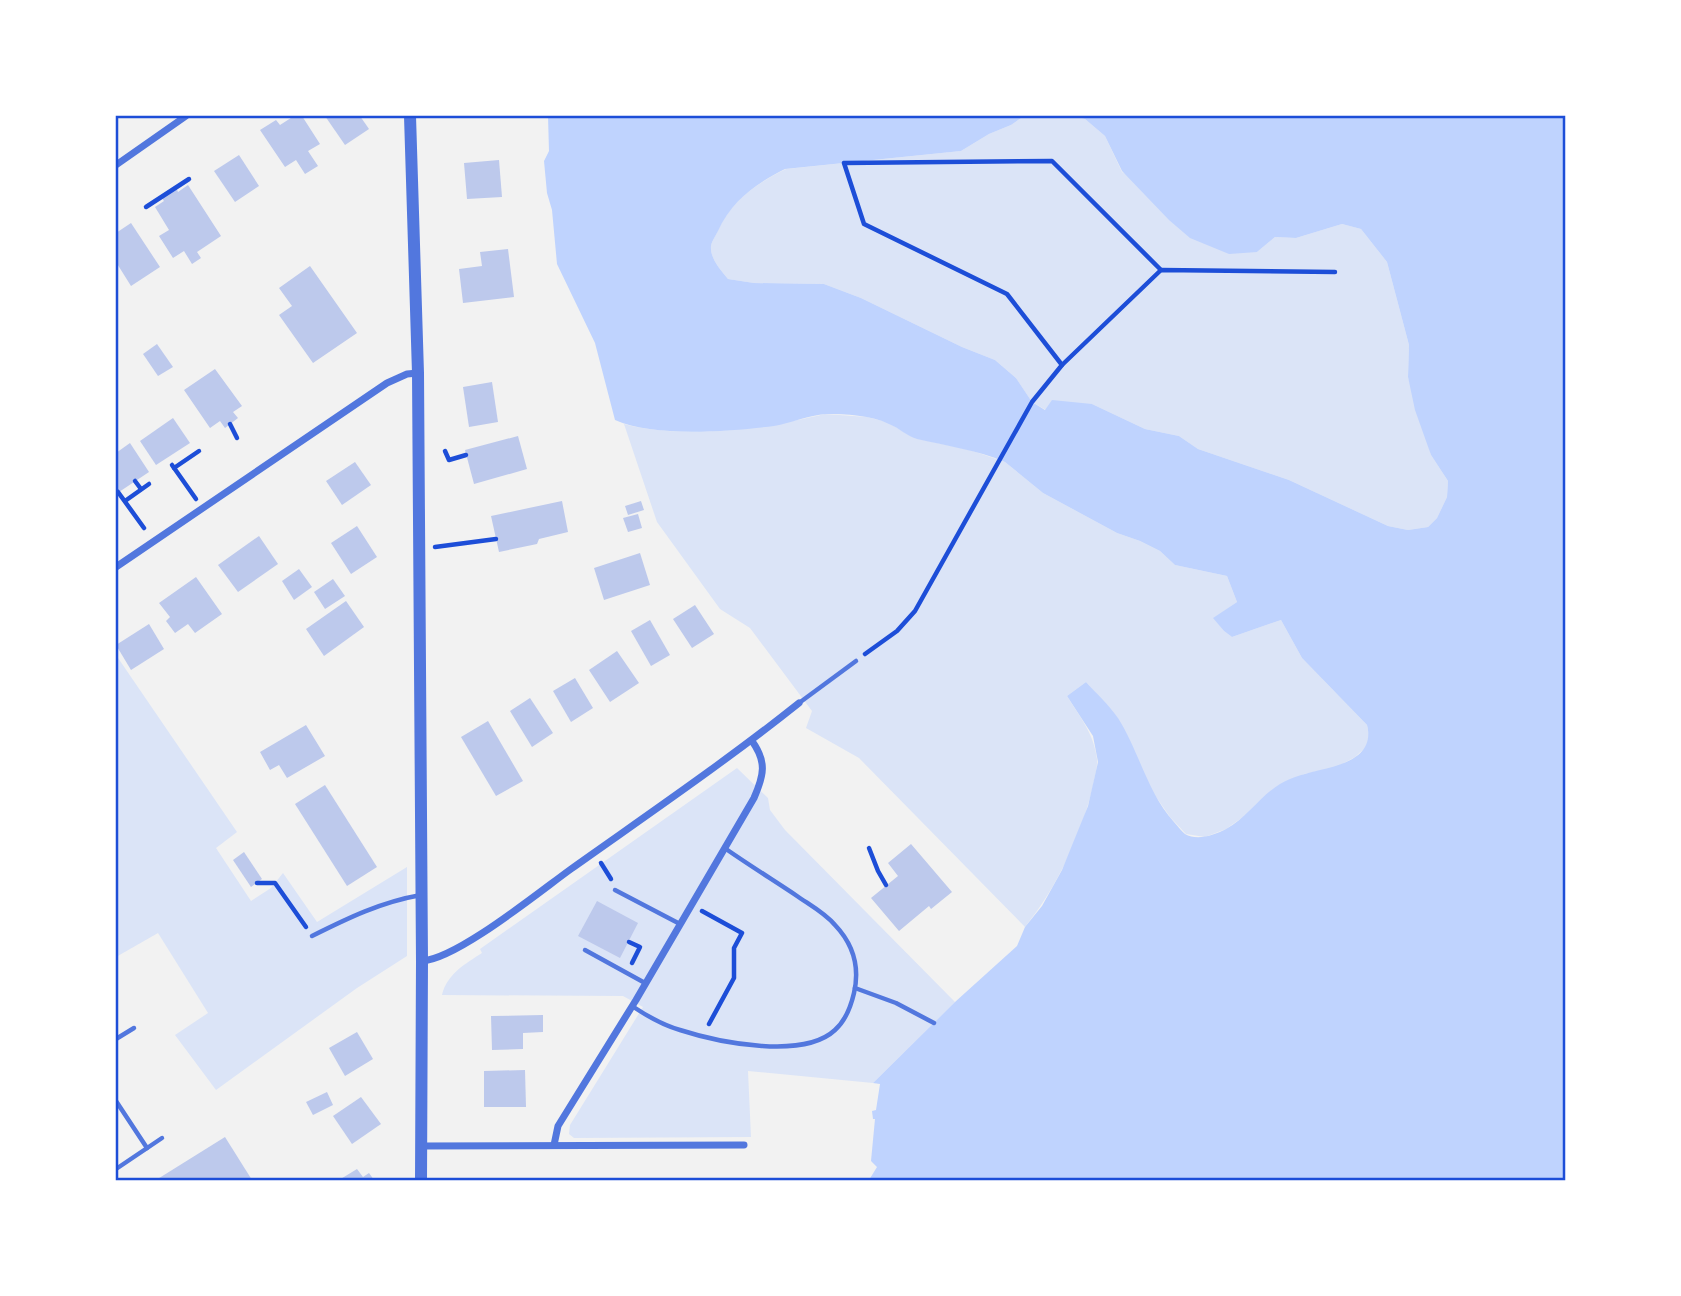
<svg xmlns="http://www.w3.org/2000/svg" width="1681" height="1296" viewBox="0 0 1681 1296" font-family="'DM Sans',sans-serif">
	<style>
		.green { fill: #dbe4f7 }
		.water { fill: #bfd3fe }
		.building { fill: #bdc9ec }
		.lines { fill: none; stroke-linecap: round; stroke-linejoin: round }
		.path { stroke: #1d4ed8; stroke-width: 4.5 }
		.service { stroke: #5277de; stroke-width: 4.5 }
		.minor { stroke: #5277de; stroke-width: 7 }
		.tertiary { stroke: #5277de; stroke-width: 12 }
		.neatline { fill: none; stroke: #1d4ed8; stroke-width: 2.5 }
	</style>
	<rect width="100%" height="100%" fill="#f2f2f2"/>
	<g class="green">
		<path d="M 1024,116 L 1074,116 L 1085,119 L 1105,136 L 1122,172 L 1257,252 L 1275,237 L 1296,238 L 1342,224 L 1361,229 L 1387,262 L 1409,345 L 1408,377 L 1431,455 L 1448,481 L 1447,497 L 1437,518 L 1428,527 L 1408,530 L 1388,526 L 1289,480 L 1198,449 L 1179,436 L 1145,429 L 1092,404 L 1046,410 L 1032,402 L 1016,378 L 995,360 L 962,347 L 861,298 L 824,284 L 754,283 L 728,279 C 721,270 710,259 711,246 C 712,241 716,235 718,230 C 732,200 757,183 786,169 L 961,151 L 989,134 L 1011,125 Z"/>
		<path d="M 825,414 L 867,417 L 887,422 L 914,438 L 970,450 L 1005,462 L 1043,493 L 1117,533 L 1140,541 L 1160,551 L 1175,565 L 1227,576 L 1237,602 L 1214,618 L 1224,631 L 1232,637 L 1281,620 L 1302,658 L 1367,725 L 1369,735 L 1368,745 L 1355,757 L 1337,767 L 1304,774 L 1226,829 L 1205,837 L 1186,834 L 1170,817 L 1152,791 L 1117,717 L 1086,682 L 1067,696 C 1080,717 1094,734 1097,759 C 1098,768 1094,777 1093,786 C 1081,836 1057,887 1025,927 L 859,758 L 806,728 L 812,711 L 803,699 L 750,628 L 720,609 L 657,522 L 624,424 C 683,440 766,428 825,414 Z"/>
		<polygon points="116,655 237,832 216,848 251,901 271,888 283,873 317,922 407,867 407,956 357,988 216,1090 175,1035 208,1013 158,933 116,957"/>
		<path d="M 737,768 L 768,798 L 770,810 L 785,830 L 955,1002 L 873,1083 L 748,1071 L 751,1137 L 574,1138 L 569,1134 L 570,1125 L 643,1007 L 623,996 L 442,995 C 447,974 465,964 482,953 L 480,949 Z"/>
	</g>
	<path class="water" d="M 548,116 L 1024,116 L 1011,125 L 989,134 L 961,151 L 785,169 C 757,183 732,200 718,231 C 716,235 712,241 711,246 C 710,259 721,270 728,279 L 754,283 L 824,284 L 861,298 L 962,347 L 995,360 L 1016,378 L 1032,402 L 1045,410 L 1052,400 L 1092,404 L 1145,429 L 1179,436 L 1198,449 L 1289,480 L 1388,526 L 1408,530 L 1428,527 L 1437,518 L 1447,497 L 1448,481 L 1431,455 L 1415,410 L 1408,377 L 1409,345 L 1387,262 L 1361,229 L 1342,224 L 1296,238 L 1275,237 L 1257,252 L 1229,254 L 1190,238 L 1169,220 L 1122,171 L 1105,136 L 1085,119 L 1074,116 L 1565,116 L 1565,1180 L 869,1180 L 877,1167 L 871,1161 L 875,1119 L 873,1119 L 872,1111 L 876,1110 L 880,1084 L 873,1083 L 955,1002 L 1017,946 L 1025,927 L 1042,906 L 1062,870 L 1088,806 L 1098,762 L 1093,736 L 1067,696 L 1086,682 C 1096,693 1109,705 1118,718 C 1139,751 1147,792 1174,822 C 1177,825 1181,831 1185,834 C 1197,841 1215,835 1226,829 C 1247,818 1260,796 1280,784 C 1292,777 1307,773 1320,770 C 1344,765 1375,755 1367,725 L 1302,658 L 1281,620 L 1232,637 L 1224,631 L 1213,618 L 1237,602 L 1227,576 L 1175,565 L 1160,551 L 1140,541 L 1117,533 L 1043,493 L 1005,462 C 977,450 947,446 917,439 C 907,436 899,428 889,424 C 872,415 845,414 826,414 C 809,415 791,423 774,426 C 732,431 654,438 615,420 L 595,343 L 557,264 L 552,210 L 547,193 L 544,161 L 549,151 Z"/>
	<g class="building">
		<polygon points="294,116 302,116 320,144 308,151 318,166 305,174 296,160 285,167 260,130 276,120 280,125"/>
		<polygon points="325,116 360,116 369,129 345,145"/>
		<polygon points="239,155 259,186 235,202 214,171"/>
		<polygon points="499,160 502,197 467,199 464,163"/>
		<polygon points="188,185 221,236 197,252 201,258 192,264 184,251 173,258 159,236 169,230 155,207 164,201 161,197 176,187 178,192"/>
		<polygon points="131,223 160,267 131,286 116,262 116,233"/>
		<polygon points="508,249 514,297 463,303 459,269 482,266 480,252"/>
		<polygon points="310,266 357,333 313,363 279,315 292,306 279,288"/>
		<polygon points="157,344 173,367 158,376 143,354"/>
		<polygon points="215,369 242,406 233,412 238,418 225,428 220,421 210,428 184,390"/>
		<polygon points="492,382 498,422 469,427 463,387"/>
		<polygon points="173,418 190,443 156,465 140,441"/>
		<polygon points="518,436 527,469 474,484 465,450"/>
		<polygon points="130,443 149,472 116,494 116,453"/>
		<polygon points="355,462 371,485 342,505 326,481"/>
		<polygon points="562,501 568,532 539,539 537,544 499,552 491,516"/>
		<polygon points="641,501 644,510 628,515 625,506"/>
		<polygon points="638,514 642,528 628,532 623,518"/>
		<polygon points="357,526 377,557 351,574 331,543"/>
		<polygon points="259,536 278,564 238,592 218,565"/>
		<polygon points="640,553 650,585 604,600 594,568"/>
		<polygon points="299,569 312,587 294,600 282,581"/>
		<polygon points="196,577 222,614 195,633 188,624 175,633 166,621 170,617 159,603"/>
		<polygon points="333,579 345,596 325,609 314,592"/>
		<polygon points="346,601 364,627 324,656 306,629"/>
		<polygon points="695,605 714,634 692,648 673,619"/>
		<polygon points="650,620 670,655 651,666 631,631"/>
		<polygon points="149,624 164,649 131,670 116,645"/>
		<polygon points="617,651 639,683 610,702 589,670"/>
		<polygon points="575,678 593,708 571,722 553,691"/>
		<polygon points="530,698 553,733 532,747 510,711"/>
		<polygon points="488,721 523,781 496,796 461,737"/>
		<polygon points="306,725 325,756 287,778 279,765 270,770 260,752"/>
		<polygon points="325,785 377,867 347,886 295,804"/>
		<polygon points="911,844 952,892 931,909 929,906 899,931 871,898 898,876 888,863"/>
		<polygon points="244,852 262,879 251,887 233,860"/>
		<polygon points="597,901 638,923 620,958 578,936"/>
		<polygon points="543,1015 543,1032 523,1033 523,1049 492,1050 491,1016"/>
		<polygon points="357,1032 373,1059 345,1076 329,1048"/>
		<polygon points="525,1070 526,1107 484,1107 484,1071"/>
		<polygon points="327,1092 333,1105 313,1115 306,1102"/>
		<polygon points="361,1097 381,1124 352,1144 333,1116"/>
		<polygon points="225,1137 252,1180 156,1180"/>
		<polygon points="357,1169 363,1177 369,1173 374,1180 339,1180"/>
	</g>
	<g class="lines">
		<g class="path">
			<polyline points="146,207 189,179"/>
			<polyline points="1062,365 1007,294 864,224 844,163 1052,161 1161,270"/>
			<polyline points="230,424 237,438"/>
			<polyline points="445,451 449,460 466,455"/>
			<polyline points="172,465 196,499"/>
			<polyline points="174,468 199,451"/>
			<polyline points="135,481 141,489"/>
			<polyline points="118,492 144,528"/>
			<polyline points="125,501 149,484"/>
			<polyline points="435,547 496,539"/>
			<polyline points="865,654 897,631 915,611 1032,402 1062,365 1161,270 1335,272"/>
			<polyline points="869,848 878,871 886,885"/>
			<polyline points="601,863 611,879"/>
			<polyline points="257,883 275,883 306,927"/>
			<polyline points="702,911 742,933 734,948 734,978 709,1024"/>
			<polyline points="629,942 640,947 632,963"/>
		</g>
		<g class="service">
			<polyline points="799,703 856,661"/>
			<polyline points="615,890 680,924"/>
			<path d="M 312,936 C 348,918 381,902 421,895"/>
			<polyline points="585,950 645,983"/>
			<polyline points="855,988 896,1003 934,1023"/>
			<path d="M 632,1006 C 647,1016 662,1025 680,1030 C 717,1042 803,1060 835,1030 C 845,1021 851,1006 854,993 C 860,967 853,944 835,925 C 825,913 810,905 797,896 C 773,880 749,865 726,849"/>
			<polyline points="116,1039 134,1028"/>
			<polyline points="116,1101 147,1148"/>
			<polyline points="116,1169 162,1138"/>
		</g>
		<g class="minor">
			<polyline points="116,165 186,116"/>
			<polyline points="116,567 387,383 407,374 418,373"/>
			<path d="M 422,961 C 457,959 539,892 571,869 C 647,815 725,762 799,703"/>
			<path d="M 554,1145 L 558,1126 L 636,1000 L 754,798 C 764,775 767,762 752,741"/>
			<polyline points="421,1146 744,1145"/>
		</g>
		<polyline class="tertiary" points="410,116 418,373 422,961 421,1180"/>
	</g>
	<rect width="1681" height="1296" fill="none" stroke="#ffffff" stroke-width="234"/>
	<rect x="117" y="117" width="1447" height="1062" class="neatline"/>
</svg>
